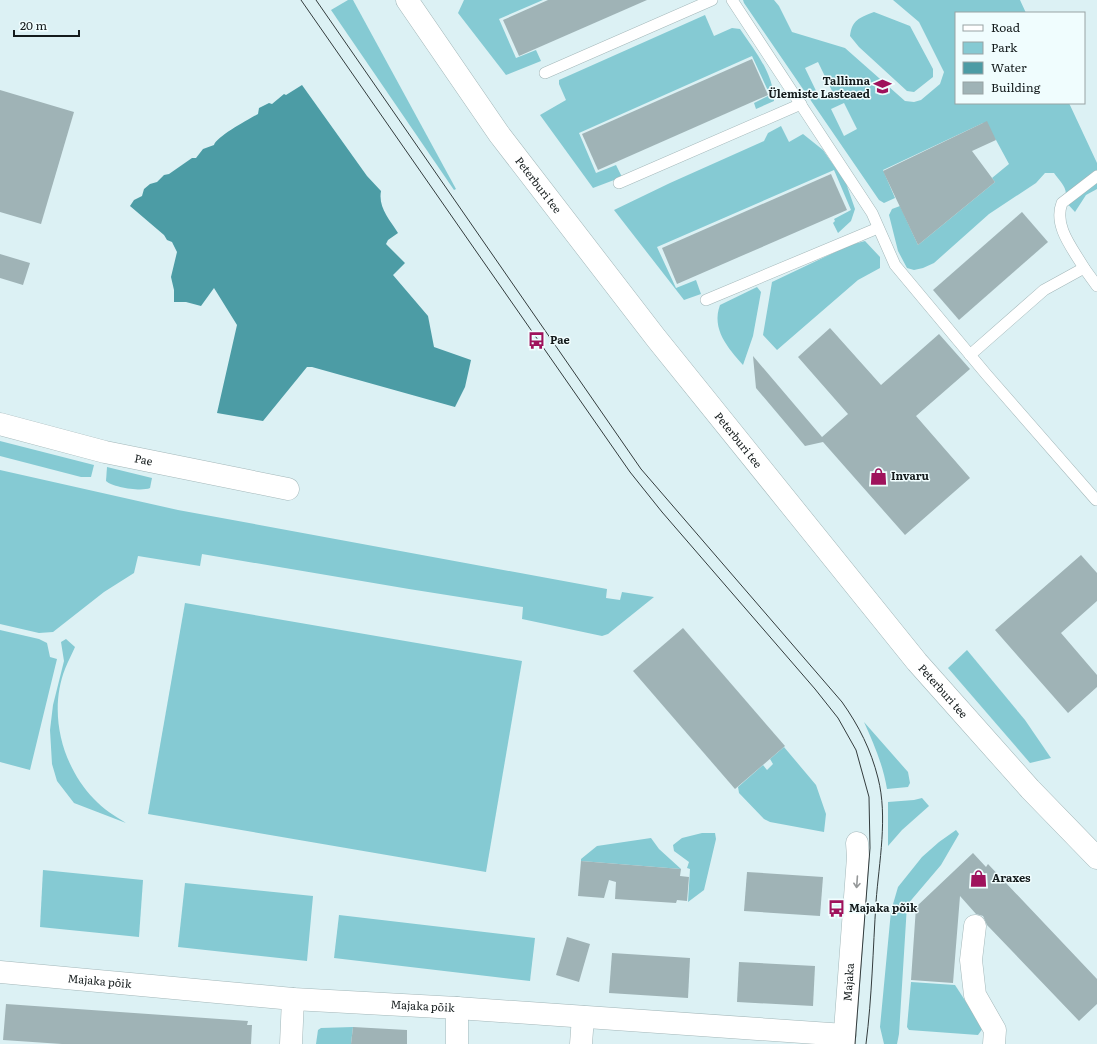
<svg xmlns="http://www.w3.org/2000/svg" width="1097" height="1044" viewBox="0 0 1097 1044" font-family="Literata,serif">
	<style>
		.green { fill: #85cad3; fill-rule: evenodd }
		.water { fill: #4c9ca5 }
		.building { fill: #9fb3b6 }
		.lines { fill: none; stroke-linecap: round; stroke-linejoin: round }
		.service-casing { stroke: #a3b7b9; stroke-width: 12 }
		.minor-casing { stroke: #a3b7b9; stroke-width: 23 }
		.tertiary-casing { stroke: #a3b7b9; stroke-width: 23 }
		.secondary-casing { stroke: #a3b7b9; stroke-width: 23 }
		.trunk-casing { stroke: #a3b7b9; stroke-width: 23 }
		.service { stroke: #fff; stroke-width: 11 }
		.minor { stroke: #fff; stroke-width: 22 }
		.tertiary { stroke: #fff; stroke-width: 22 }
		.secondary { stroke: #fff; stroke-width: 22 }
		.trunk { stroke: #fff; stroke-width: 22 }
		.tram { stroke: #333c3d; stroke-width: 1 }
		.oneway { stroke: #959899 }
		.labels { text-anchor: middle; stroke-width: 3; stroke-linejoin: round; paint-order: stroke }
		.poi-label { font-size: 11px; font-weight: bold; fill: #141b1c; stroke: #f0fdfe; text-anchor: start }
		.street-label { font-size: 11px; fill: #141b1c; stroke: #f0fdfe }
	</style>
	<rect width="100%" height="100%" fill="#dcf1f4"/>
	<g class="green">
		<polygon points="348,0 353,0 456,189 454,190 331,10"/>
		<polygon points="464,0 543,0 499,19 516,58 536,50 541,61 506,75 458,13"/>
		<path d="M 743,0 L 774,0 L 779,6 L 792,32 L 845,48 L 905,101 L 914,102 L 921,100 L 940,84 L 944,72 L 919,22 L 893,0 L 1020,0 L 1026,13 L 956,13 L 956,103 L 1069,103 L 1097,163 L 1097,189 L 1086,195 L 1075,212 L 1064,200 C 1070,189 1060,182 1054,173 L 1045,173 L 1036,183 L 989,214 L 934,263 L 923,268 L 914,270 L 907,268 L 898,251 L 889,215 L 892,209 L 900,206 L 918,245 L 995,182 L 992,178 L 1009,164 L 996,140 L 983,123 L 883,170 L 895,198 L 884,203 L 879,200 L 744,3 ZM 818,62 L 833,93 L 820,99 L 805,68 ZM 844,103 L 857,129 L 844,136 L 831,109 Z"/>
		<path d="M 874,12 L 910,26 L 933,69 L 933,77 L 914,92 L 907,91 L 859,47 L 850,36 C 852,20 859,18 874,12 Z"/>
		<path d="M 705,15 L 714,36 L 732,28 L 740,29 C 755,51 774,74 774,101 L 756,109 L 754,103 L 770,95 L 752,56 L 579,133 L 596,173 L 616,165 L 622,177 L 593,188 L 540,115 L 566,100 L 559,84 L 559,80 Z"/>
		<polygon points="781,126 789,142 803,134 823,150 846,183 855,209 851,221 838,233 833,223 835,221 834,219 851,210 834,170 657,247 676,288 696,280 701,294 684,300 614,210 670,183 764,141 768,133"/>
		<polygon points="865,241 880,257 880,268 858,280 777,350 763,335 772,282 850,245"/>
		<path d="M 757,287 L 761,292 L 753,336 L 743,365 C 728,348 711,329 720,305 Z"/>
		<polygon points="0,441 94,465 91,477 81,477 0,456"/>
		<path d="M 107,467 L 152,478 L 150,488 C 141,492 112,487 106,481 Z"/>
		<polygon points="0,470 178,510 607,589 606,598 620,600 622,592 654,597 608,634 602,636 522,619 523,607 409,589 202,554 200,566 138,556 134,573 104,592 53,632 39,633 0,624"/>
		<polygon points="185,603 522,661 486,872 148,814"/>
		<polygon points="0,630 39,639 47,643 50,657 57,659 30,770 0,762"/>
		<path d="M 66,639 L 75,647 C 72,654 68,661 65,669 C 48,713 62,766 94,799 C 103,809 115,816 126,823 L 74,803 L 57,781 L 52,764 L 50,730 L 53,705 L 64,661 L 61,642 Z"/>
		<polygon points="967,650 1025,720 1051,758 1030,763 948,668"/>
		<path d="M 864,722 L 908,772 L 910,783 L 908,787 L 887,789 C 883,765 874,744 864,722 Z"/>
		<polygon points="784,747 816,785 826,814 824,832 770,822 764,819 739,793 738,787 763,765 767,770 773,764 770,759"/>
		<polygon points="922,798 929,806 902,830 888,846 888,802 914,800"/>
		<polygon points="956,830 959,834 941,865 907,905 899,1034 897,1044 884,1044 880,1027 891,911 898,887 922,857 939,842"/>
		<polygon points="702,833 715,833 716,839 704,890 688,902 690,869 687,868 689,862 674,851 673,845 682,838"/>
		<polygon points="651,838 659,849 681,869 581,861 581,859 597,846"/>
		<polygon points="43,870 143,880 139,937 40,927"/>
		<polygon points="185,883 313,896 307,961 178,947"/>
		<polygon points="339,915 535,938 530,981 334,958"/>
		<polygon points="911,982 955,985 983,1028 978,1035 909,1030 907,1027"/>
		<polygon points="353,1027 351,1044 316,1044 318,1030 321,1028"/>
	</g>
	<path class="water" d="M 302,85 L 367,176 L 381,191 C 378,207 389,219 398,233 L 388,240 L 386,244 L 405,263 L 393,275 L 428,316 L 434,347 L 471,360 L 465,387 L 455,407 L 312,367 L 307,367 L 263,421 L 217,413 L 237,325 L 214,288 L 201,306 L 186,302 L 174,302 L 174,290 L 171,277 L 177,252 L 172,242 L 167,240 L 164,235 L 130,206 L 134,200 L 142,196 L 144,189 L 150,184 L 157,182 L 164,175 L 169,174 L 192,158 L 196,158 L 203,149 L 214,145 C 216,137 249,119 258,114 L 259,108 L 269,103 L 272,104 L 284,94 L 286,95 Z"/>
	<g class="building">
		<polygon points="548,0 647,0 519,56 503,20"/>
		<polygon points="752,59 768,95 598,170 582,134"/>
		<polygon points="0,90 74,112 41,224 0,212"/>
		<polygon points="987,121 996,140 972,151 995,182 918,245 883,171"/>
		<polygon points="831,174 847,210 677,284 662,248"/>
		<polygon points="1022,212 1048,242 959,320 933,290"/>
		<polygon points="0,254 30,263 23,285 0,278"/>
		<polygon points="830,328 881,385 939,334 970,369 916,416 970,478 905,535 823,442 805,446 756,388 753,356 822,437 848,414 798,357"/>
		<polygon points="1081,555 1097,573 1097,601 1061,633 1097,675 1097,687 1068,713 995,630"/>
		<polygon points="683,628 785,746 735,789 633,671"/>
		<polygon points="973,853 986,867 988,864 1097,979 1097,1004 1079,1021 987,925 983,916 976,914 960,896 953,983 911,980 916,907"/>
		<polygon points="581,861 681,869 680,876 689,877 687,901 677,900 676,903 615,899 616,882 609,880 604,898 578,896"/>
		<polygon points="747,872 823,877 820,916 744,911"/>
		<polygon points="567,937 590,944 579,982 556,975"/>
		<polygon points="612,953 690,958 688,998 609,993"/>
		<polygon points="739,962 815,966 813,1006 737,1002"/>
		<polygon points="6,1004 248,1021 247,1025 252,1025 251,1044 62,1044 3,1040"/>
		<polygon points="353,1027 407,1030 407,1044 351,1044"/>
	</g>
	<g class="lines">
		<defs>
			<g id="service">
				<polyline points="732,0 872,213 895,265 986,374 1096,500 1097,499"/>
				<polyline points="545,73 712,0"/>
				<polyline points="619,183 801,104"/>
				<path d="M 1084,268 C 1073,249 1053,226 1062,203 L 1097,176"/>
				<polyline points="706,300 878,228"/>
				<polyline points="970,355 1044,290 1084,268 1097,286"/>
			</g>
			<g id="minor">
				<polyline points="975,926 971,960 975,995 995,1030 994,1044"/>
				<polyline points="291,1044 293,999"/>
				<polyline points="457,1044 457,1008"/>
				<polyline points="581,1044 583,1017"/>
			</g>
			<g id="tertiary">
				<path id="s1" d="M 0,972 L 293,999 L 457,1008 L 845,1035"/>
				<path id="s2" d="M 844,1044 L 858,857 L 857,843"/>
			</g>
			<g id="secondary">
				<path id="s3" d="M 0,424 L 105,452 L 288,489"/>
			</g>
			<g id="trunk">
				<path id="s4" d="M 407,0 L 499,134 L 656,338 L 917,662 L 1030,789 L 1097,858"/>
			</g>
		</defs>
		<use href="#service" class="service-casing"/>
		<use href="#minor" class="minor-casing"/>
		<use href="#tertiary" class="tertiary-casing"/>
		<use href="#secondary" class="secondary-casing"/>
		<use href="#trunk" class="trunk-casing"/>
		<use href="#service" class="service"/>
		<use href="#minor" class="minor"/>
		<use href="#tertiary" class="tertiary"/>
		<use href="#secondary" class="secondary"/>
		<use href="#trunk" class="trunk"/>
		<g class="tram">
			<polyline points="301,0 630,472 662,512 815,689 838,718 856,750 869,797 870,848 855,1044"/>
			<path d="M 316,0 L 641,469 L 842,702 C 859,726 871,750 878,778 C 888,817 879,862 876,902 C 873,949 872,997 866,1044"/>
		</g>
	</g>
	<defs><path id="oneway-shaft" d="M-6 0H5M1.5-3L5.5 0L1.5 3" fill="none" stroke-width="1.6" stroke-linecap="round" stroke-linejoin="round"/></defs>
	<use class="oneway" href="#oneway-shaft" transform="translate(857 882) rotate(94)"/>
	<defs>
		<symbol id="school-bare" viewBox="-9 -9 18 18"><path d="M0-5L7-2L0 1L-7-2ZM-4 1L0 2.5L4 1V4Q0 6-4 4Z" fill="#9f125c" stroke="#f0fdfe" stroke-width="2.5" paint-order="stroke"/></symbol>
		<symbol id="bus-bare" viewBox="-9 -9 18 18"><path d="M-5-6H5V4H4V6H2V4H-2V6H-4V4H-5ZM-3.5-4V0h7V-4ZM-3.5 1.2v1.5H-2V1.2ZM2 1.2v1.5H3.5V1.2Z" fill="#9f125c" stroke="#f0fdfe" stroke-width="2.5" paint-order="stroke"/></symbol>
		<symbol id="shop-bare" viewBox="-9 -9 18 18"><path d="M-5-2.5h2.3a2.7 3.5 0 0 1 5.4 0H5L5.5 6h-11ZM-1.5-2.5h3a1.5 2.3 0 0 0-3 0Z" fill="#9f125c" stroke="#f0fdfe" stroke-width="2.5" paint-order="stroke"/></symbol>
	</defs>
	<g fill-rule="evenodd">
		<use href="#school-bare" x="870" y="74" width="25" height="25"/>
		<use href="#bus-bare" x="524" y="328" width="25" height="25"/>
		<use href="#shop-bare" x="866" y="464" width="25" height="25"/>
		<use href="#shop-bare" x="966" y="866" width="25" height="25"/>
		<use href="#bus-bare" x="824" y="896" width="25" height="25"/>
	</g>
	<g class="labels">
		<g class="poi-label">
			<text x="870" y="85" text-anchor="end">Tallinna<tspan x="870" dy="13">Ülemiste Lasteaed</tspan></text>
			<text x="550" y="344">Pae</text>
			<text x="891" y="480">Invaru</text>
			<text x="992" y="882">Araxes</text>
			<text x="849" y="912">Majaka põik</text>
		</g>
		<g class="street-label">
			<text dy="4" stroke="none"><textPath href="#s4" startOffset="227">Peterburi tee</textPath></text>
			<text dy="4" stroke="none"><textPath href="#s4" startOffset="551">Peterburi tee</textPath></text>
			<text dy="4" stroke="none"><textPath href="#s3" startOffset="148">Pae</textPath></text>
			<text dy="4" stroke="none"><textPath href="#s4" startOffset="875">Peterburi tee</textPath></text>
			<text dy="4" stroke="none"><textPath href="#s1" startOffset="100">Majaka põik</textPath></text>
			<text dy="4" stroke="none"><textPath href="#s2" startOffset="62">Majaka</textPath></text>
			<text dy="4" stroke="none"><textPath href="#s1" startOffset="424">Majaka põik</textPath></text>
		</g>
	</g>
	<rect x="955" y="12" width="130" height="92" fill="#f0fdfe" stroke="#98a3a4"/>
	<rect x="963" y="25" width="20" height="6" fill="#ffffff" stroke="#98a3a4"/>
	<text x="991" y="32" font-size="12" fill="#141b1c">Road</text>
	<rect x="963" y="42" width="20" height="12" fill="#85cad3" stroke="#98a3a4"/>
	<text x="991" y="52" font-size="12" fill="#141b1c">Park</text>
	<rect x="963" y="62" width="20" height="12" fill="#4c9ca5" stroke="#98a3a4"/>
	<text x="991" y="72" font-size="12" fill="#141b1c">Water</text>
	<rect x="963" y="82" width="20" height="12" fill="#9fb3b6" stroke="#98a3a4"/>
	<text x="991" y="92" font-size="12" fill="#141b1c">Building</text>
	<path d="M14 30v6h65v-6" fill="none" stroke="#141b1c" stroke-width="2"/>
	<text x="20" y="30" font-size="12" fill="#141b1c" stroke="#f0fdfe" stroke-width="3" paint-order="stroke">20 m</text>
</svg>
